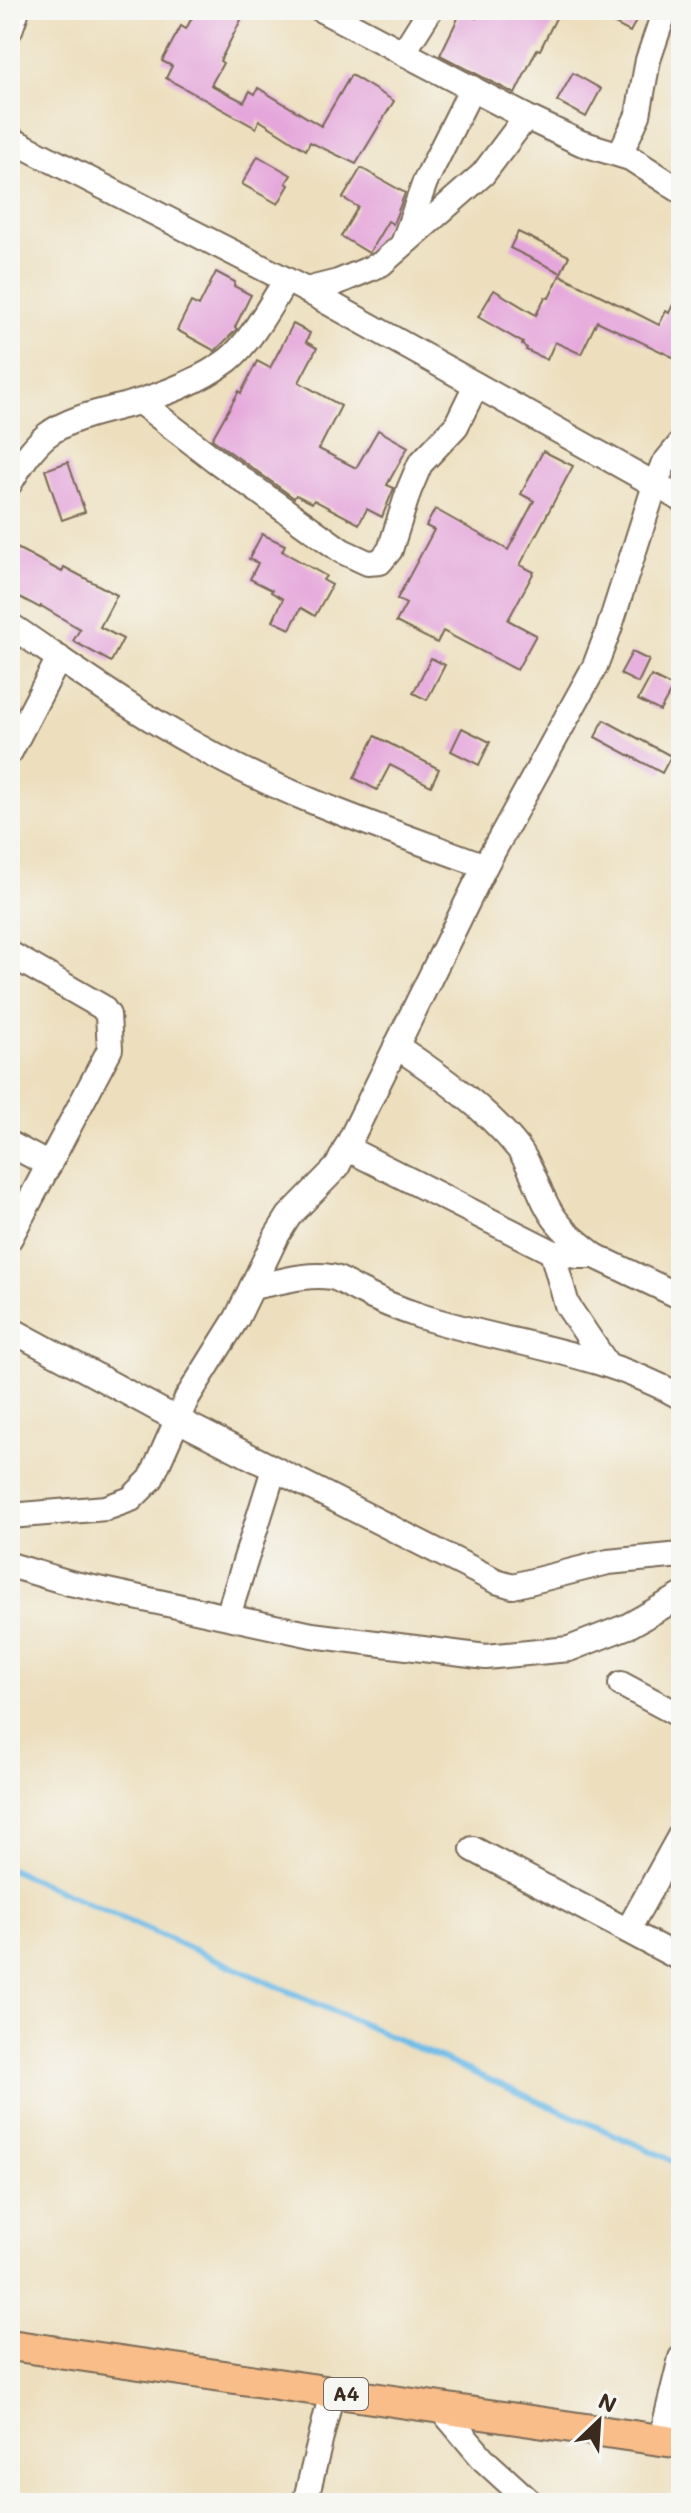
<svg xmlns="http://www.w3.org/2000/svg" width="691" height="2513" viewBox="0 0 691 2513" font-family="Mali,sans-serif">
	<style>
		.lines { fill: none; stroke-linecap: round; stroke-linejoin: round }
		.stream { stroke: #6dbbe8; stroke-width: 6 }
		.building { fill: #e5a7db }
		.minor-casing { stroke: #796956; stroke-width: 28 }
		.major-casing { stroke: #796956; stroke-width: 34 }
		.minor { stroke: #fff; stroke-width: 24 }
		.major { stroke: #f8bd89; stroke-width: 30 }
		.labels { text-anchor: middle; stroke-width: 6; stroke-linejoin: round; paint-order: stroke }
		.shield { fill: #f6f6f2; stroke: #73675e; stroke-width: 2 }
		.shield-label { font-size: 20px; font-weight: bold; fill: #3b2a1e }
	</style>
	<rect width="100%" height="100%" fill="#f6f6f2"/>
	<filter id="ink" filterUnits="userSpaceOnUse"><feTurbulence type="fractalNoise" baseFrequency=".0125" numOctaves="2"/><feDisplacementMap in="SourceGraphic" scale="16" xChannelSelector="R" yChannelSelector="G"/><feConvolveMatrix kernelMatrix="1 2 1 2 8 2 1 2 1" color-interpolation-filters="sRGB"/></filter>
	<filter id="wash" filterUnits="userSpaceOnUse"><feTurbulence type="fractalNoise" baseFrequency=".006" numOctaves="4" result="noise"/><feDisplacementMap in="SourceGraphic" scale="32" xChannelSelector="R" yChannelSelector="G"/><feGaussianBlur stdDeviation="1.8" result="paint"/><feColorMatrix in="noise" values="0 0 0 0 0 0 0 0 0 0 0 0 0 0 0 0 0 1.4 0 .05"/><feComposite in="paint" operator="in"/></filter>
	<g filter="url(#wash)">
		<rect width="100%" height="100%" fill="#eddfbe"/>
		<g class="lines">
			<polyline class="stream" points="10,1869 681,2164"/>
		</g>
		<g id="blocks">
			<g class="building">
				<polygon points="196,10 236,10 244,14 220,61 223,63 211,85 244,102 250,91 255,94 258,88 321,126 351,75 394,101 356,164 310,142 306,150 259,120 256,128 166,78 172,66 162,61 181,26 186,29"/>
				<polygon points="462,10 476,18 480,10 560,10 540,50 537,49 515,94 440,55"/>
				<polygon points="588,10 642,10 630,32"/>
				<polygon points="573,73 601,89 586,117 557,101"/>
				<polygon points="258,156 291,175 286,183 289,185 278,204 242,184"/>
				<polygon points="361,168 405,193 393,224 388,221 369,253 341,236 358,207 343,198"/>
				<polygon points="518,232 569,256 561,273 510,248"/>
				<polygon points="216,272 235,282 234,286 251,295 235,327 237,329 215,351 177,330 191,302 199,306"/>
				<polygon points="560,275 659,325 666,311 669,313 681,288 681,361 597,321 581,354 555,342 547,360 526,350 527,348 522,345 523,343 478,317 494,290 536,315 545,297 549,298"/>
				<polygon points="293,324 310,333 306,342 317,348 299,382 341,406 319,449 356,468 378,430 408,447 387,485 394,488 382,517 367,509 359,524 314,500 312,503 296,495 294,498 212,439 239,391 241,393 257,361 270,368"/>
				<polygon points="543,451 573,466 520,565 534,572 508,620 536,635 517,670 443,631 437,643 396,622 406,604 397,599 434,530 426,526 435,509 508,550 534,501 521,494"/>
				<polygon points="68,462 85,512 62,520 45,470"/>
				<polygon points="262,534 285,545 282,551 326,576 323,580 332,585 315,616 301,608 290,629 273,621 283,599 271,592 272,590 250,579 258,563 249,559"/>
				<polygon points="15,547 62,572 64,567 117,595 100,627 123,639 111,662 73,641 80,629 41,606 40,608 10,592 10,556"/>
				<polygon points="632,652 649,660 638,683 620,674"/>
				<polygon points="431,658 445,665 427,700 413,693"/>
				<polygon points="651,676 673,687 660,711 638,700"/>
				<polygon points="604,720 671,756 662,773 595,737"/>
				<polygon points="462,728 490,742 479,765 451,751"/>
				<polygon points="375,736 439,769 431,786 390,765 377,790 354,778"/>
			</g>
		</g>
	</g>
	<g filter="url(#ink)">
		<use href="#blocks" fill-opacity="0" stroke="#796956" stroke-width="2"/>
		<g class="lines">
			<defs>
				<g id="minor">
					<polyline points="322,10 526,117 581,143 630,158 681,191"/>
					<polyline points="10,30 17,10"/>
					<polyline points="403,53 430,10"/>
					<polyline points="10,139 306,290 681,499"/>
					<polyline points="620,154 638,115 648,60 665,10"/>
					<polyline points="404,241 425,182 472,88"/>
					<polyline points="306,290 338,282 381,264 483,174 526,117"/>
					<polyline points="140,402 215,460 342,551 368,563 380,562 390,550 409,490 420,464 456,426 476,385"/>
					<path d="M 10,483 C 20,466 31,448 47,435 C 69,418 101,412 128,405 C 162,395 199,382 228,360 C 250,343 271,304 286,280"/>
					<path d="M 10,625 C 72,667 133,711 199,747 C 289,798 388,830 485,866"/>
					<polyline points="10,752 59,658"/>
					<polyline points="10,954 102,1007 108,1015 110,1049 10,1238"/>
					<path d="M 396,1046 C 439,1075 485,1107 518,1148 C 533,1167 538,1193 551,1213 C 562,1231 579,1243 595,1256"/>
					<polyline points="10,1144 49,1165"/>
					<polyline points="346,1148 552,1252 577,1256 595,1256 681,1297"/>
					<polyline points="552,1252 567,1305 606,1363"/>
					<path d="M 252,1287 C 277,1283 305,1273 331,1277 C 340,1278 349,1286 358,1290 C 377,1300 399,1309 420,1316 C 507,1344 600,1351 681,1397"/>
					<polyline points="10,1329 178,1420 496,1581 513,1586 608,1562 681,1555"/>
					<polyline points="10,1516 106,1508 131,1499 151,1479 187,1398 237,1318 277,1235 289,1216 337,1167 485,866 595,666 609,629 655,485 663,465 681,443"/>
					<polyline points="10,1565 70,1583 312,1635 486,1657 569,1649 628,1626 681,1596"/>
					<polyline points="228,1616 274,1469"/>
					<polyline points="621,1684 681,1716"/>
					<polyline points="473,1849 681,1959"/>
					<polyline points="628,1930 681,1834"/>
					<polyline points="441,2409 485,2461 531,2503"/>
					<polyline points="661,2440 681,2358"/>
					<polyline points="305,2503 332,2392"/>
				</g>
				<polyline id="major" points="10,2345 681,2443"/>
			</defs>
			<use href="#minor" class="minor-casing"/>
			<use href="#major" class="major-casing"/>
			<use href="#minor" class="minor"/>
			<use href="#major" class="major"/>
		</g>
	</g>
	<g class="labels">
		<rect class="shield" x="324" y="2378" width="44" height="32" rx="6"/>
		<g class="shield-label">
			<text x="346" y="2401">A4</text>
		</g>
	</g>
	<rect width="691" height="2513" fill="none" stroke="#f6f6f2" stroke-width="40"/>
	<g transform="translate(599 2421) rotate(25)" stroke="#f6f6f2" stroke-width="6" paint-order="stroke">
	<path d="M0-6L14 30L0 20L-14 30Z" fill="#3b2a1e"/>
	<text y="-12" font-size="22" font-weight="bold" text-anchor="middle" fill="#3b2a1e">N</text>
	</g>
</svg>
